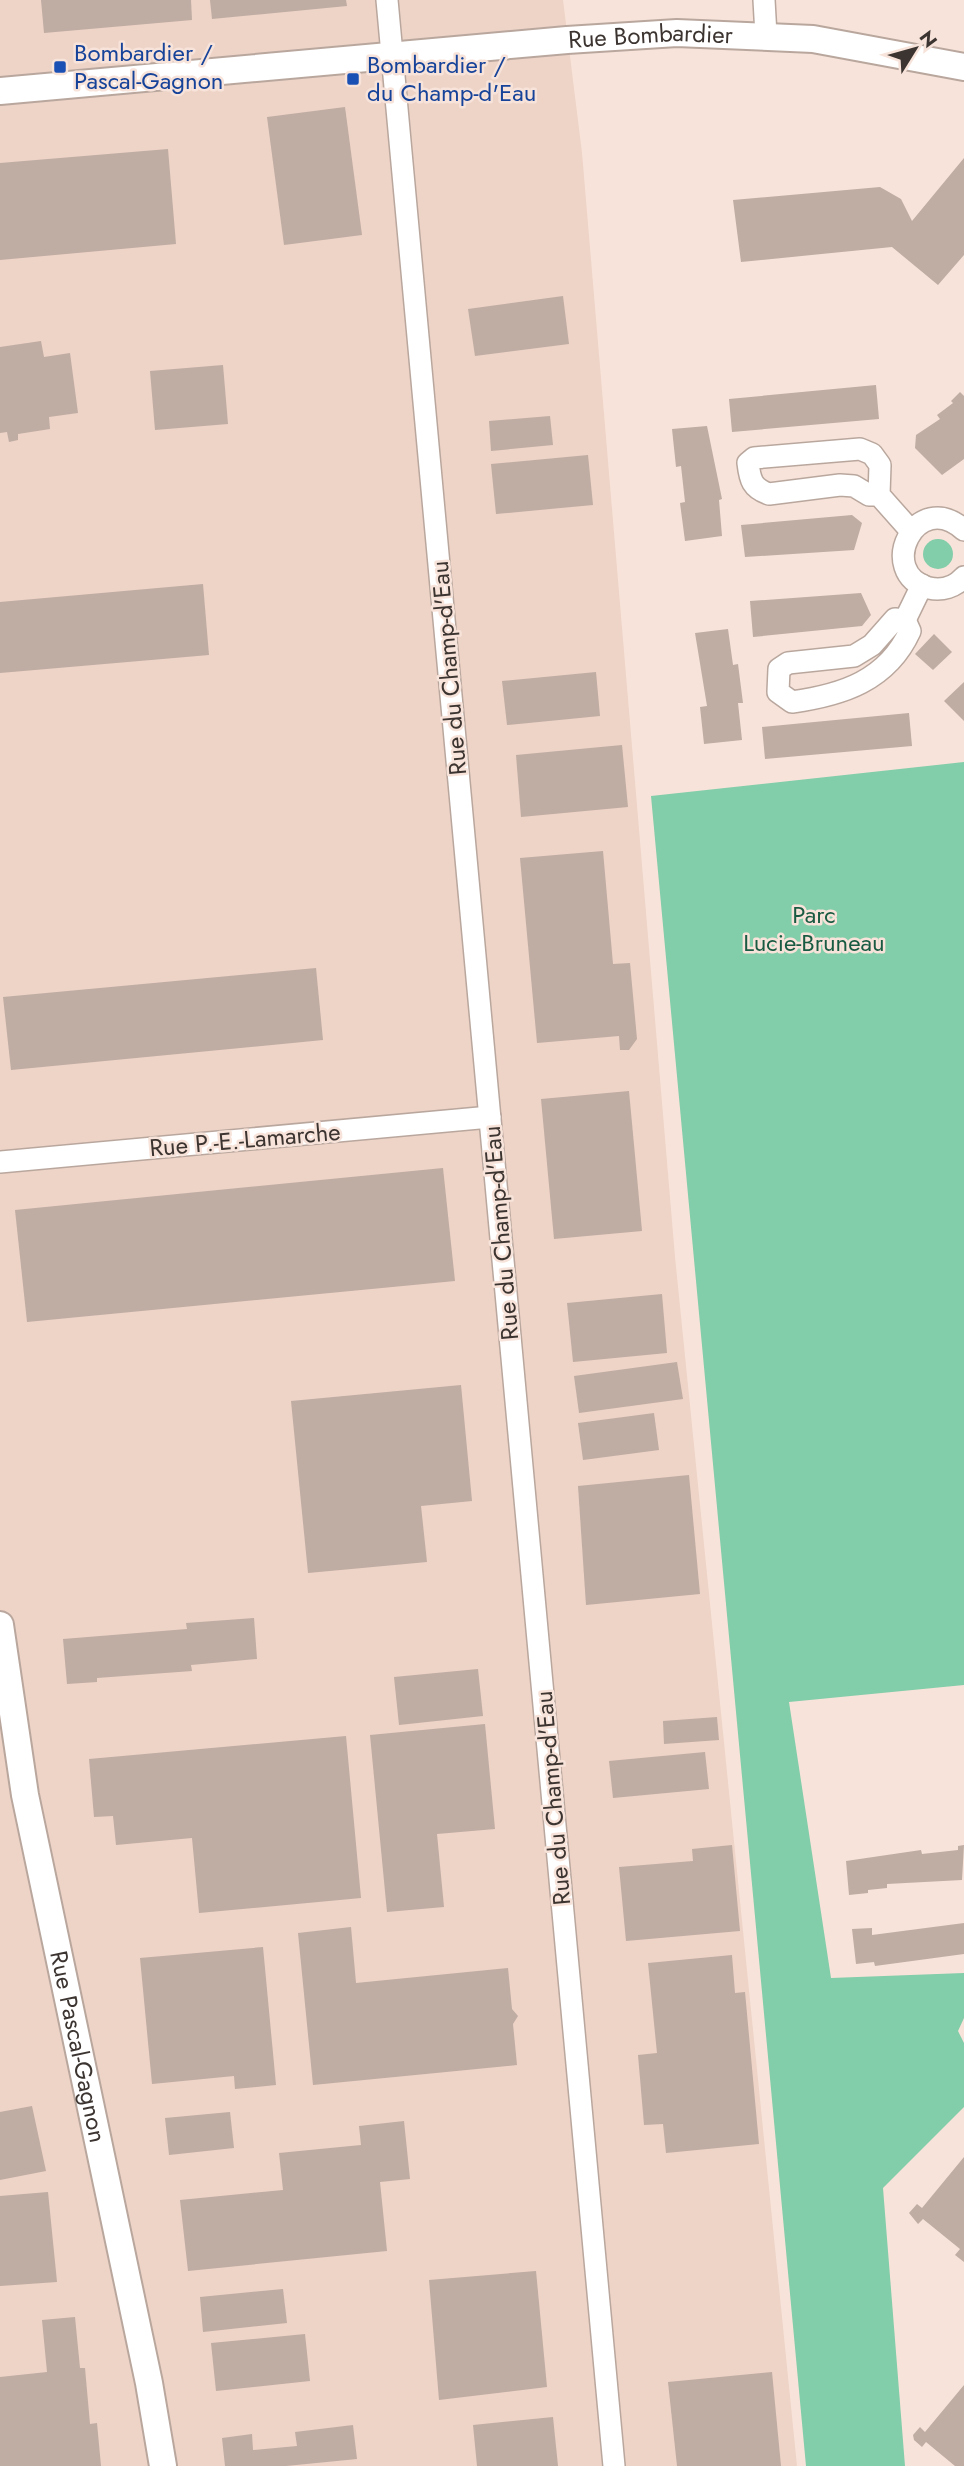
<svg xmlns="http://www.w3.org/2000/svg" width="964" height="2466" viewBox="0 0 964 2466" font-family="Jost,sans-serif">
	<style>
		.built { fill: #eed3c7 }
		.green { fill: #82cdaa }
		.building { fill: #bfaca3 }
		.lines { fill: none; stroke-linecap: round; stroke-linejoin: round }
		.minor-casing { stroke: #b9a79e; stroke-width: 24 }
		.tertiary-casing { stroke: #b9a79e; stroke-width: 30 }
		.minor { stroke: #fff; stroke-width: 21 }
		.tertiary { stroke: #fff; stroke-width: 26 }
		.transit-dot { fill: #1a4fb4; stroke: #f7e3d9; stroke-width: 2.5 }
		.labels { text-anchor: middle; stroke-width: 5; stroke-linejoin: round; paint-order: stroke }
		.street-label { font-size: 24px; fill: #3c3430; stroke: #f7e3d9 }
		.transit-label { font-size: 24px; fill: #164399; stroke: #f7e3d9; text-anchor: start }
		.park-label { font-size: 24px; fill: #195b42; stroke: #f7e3d9 }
	</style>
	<rect width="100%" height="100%" fill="#f7e3d9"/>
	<polygon class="built" points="0,0 563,0 582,153 675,1257 797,2466 0,2466"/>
	<g class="green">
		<circle cx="938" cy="554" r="15"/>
		<polygon points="964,762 964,1685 789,1702 831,1978 964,1973 964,2018 958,2031 964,2043 964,2107 883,2188 905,2466 806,2466 651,796"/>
	</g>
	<g class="building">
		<polygon points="41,0 191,0 192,20 44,33"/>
		<polygon points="210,0 346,0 347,6 212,19"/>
		<polygon points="345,107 362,235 284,245 267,117"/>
		<polygon points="168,149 176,244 0,260 0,163"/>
		<polygon points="964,158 964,255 938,285 892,247 741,262 733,200 880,187 901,199 912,221"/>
		<polygon points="563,296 569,344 475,356 468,309"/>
		<polygon points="41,341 44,357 70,353 78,413 49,417 50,429 18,434 18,440 9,442 7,432 0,433 0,347"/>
		<polygon points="223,365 228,424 155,430 150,371"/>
		<polygon points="876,385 879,419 732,432 729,399"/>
		<polygon points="960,392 964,396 964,459 942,475 915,448 916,435 940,419 937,415 953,403 951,401"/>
		<polygon points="550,416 553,445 491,451 489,421"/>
		<polygon points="707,426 722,499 719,500 722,536 685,541 680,503 685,502 681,466 676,467 672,429"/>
		<polygon points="588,455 593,505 496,514 491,464"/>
		<polygon points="852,515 862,523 854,550 745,557 741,525"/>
		<polygon points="203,584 209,655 0,673 0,602"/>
		<polygon points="861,593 871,615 862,626 753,637 750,601"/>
		<polygon points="728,629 733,665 738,664 743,703 738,703 742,740 704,744 700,707 707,706 695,633"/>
		<polygon points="934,634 952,652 933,670 915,654"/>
		<polygon points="596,672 600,716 507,725 502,681"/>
		<polygon points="964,682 964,721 944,701"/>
		<polygon points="909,713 912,746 765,759 762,727"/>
		<polygon points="622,745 628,807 521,817 516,755"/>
		<polygon points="603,851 613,964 630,963 637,1039 629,1050 620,1050 619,1036 537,1043 520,858"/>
		<polygon points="316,968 323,1040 11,1070 3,997"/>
		<polygon points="629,1091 642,1231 554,1239 541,1099"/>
		<polygon points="443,1168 455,1281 27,1322 15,1210"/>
		<polygon points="662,1294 667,1353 573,1362 567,1303"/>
		<polygon points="677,1362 683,1399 579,1413 574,1376"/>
		<polygon points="461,1385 472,1501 421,1506 427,1562 308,1573 291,1401"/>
		<polygon points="654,1413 659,1450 583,1460 578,1423"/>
		<polygon points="689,1475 700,1594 586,1605 578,1486"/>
		<polygon points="254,1618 257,1659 191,1665 192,1671 97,1678 97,1682 67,1684 63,1639 187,1629 186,1623"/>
		<polygon points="478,1669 483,1716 399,1725 394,1677"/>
		<polygon points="717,1717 719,1740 664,1744 663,1721"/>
		<polygon points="485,1724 495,1829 437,1834 444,1907 387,1912 370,1735"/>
		<polygon points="346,1736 361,1898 199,1913 192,1838 116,1845 113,1816 94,1817 89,1759"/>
		<polygon points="705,1752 709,1789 613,1798 609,1761"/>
		<polygon points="732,1845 740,1931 626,1941 619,1867 693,1861 692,1849"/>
		<polygon points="964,1845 962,1880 887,1884 887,1888 868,1890 868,1893 849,1895 846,1861 921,1850 922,1854 958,1850 958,1846"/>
		<polygon points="964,1923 964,1954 875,1966 874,1962 856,1964 852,1929 872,1928 872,1935"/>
		<polygon points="351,1927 356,1983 508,1968 512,2009 518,2016 513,2024 517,2065 313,2085 298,1933"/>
		<polygon points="263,1947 276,2085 235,2089 234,2076 152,2084 140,1958"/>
		<polygon points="732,1955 735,1993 745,1992 759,2144 666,2153 663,2124 644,2125 638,2055 657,2053 648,1963"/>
		<polygon points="32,2106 46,2171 0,2180 0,2112"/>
		<polygon points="230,2112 234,2148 169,2155 165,2118"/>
		<polygon points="404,2121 410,2179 380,2182 387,2251 188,2271 180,2200 283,2190 279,2153 361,2145 359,2126"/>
		<polygon points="964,2157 964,2262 955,2255 960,2249 923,2219 918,2224 909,2213 917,2204 922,2208"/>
		<polygon points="48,2192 57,2282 0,2286 0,2196"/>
		<polygon points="536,2271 547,2387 439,2400 429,2280"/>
		<polygon points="283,2289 287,2323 203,2332 200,2297"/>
		<polygon points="75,2317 80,2368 85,2368 90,2424 97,2423 101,2466 0,2466 0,2377 47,2372 42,2320"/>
		<polygon points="305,2334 310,2381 216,2391 211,2343"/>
		<polygon points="772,2372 781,2466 677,2466 668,2382"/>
		<polygon points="964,2385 964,2466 955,2466 926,2442 922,2447 914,2440 913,2435 920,2427 925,2432"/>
		<polygon points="553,2417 558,2466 477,2466 473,2425"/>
		<polygon points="353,2425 357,2459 286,2466 225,2466 222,2438 252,2434 253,2450 297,2446 295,2432"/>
	</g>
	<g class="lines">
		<defs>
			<g id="minor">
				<polyline points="387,0 614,2466"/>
				<polyline points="764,0 766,35"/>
				<path d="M 879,495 L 880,465 L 872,454 L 860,449 L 754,458 L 748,463 C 750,480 752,488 769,494 L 840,485 L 854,486 L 869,495 L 879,495 L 911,531"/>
				<path d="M 964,530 C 916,487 875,573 929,588 C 942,591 955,587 964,577"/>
				<path d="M 895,619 L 905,620 L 910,631 C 887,681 842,695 792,702 L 778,692 L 779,669 L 788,663 L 854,656 L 872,645 Z"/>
				<polyline points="905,620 922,585"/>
				<polyline points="0,1162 490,1117"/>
			</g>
			<g id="tertiary">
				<path id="s1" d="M 0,91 L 567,40 L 677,33 L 813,39 L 964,67"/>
				<path id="s2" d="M 0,1625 L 25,1795 L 149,2383 L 163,2466"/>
			</g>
		</defs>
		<use href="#minor" class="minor-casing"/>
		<use href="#tertiary" class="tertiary-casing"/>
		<use href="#minor" class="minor"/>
		<use href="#tertiary" class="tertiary"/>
	</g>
	<g class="transit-dot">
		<rect x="53" y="60" width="14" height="14" rx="3.5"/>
		<rect x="346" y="72" width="14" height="14" rx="3.5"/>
	</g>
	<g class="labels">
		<g class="street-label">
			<text dy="8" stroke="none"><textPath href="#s1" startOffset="653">Rue Bombardier</textPath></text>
			<text transform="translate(449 668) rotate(-95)" y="8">Rue du Champ-d'Eau</text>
			<text transform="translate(245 1140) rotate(-5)" y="8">Rue P.-E.-Lamarche</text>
			<text transform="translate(501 1233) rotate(-95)" y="8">Rue du Champ-d'Eau</text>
			<text transform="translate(553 1798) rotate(-95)" y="8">Rue du Champ-d'Eau</text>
			<text dy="8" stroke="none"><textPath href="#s2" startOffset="429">Rue Pascal-Gagnon</textPath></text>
		</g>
		<g class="transit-label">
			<text x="74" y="61">Bombardier /<tspan x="74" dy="28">Pascal-Gagnon</tspan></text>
			<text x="367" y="73">Bombardier /<tspan x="367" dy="28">du Champ-d'Eau</tspan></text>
		</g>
		<g class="park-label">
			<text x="814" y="923">Parc<tspan x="814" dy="28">Lucie-Bruneau</tspan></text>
		</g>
	</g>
	<g transform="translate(915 49) rotate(53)" stroke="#f7e3d9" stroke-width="5" paint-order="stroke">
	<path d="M0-5L12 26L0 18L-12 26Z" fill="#3c3430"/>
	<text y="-10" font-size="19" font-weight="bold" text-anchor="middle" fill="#3c3430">N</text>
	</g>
</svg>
